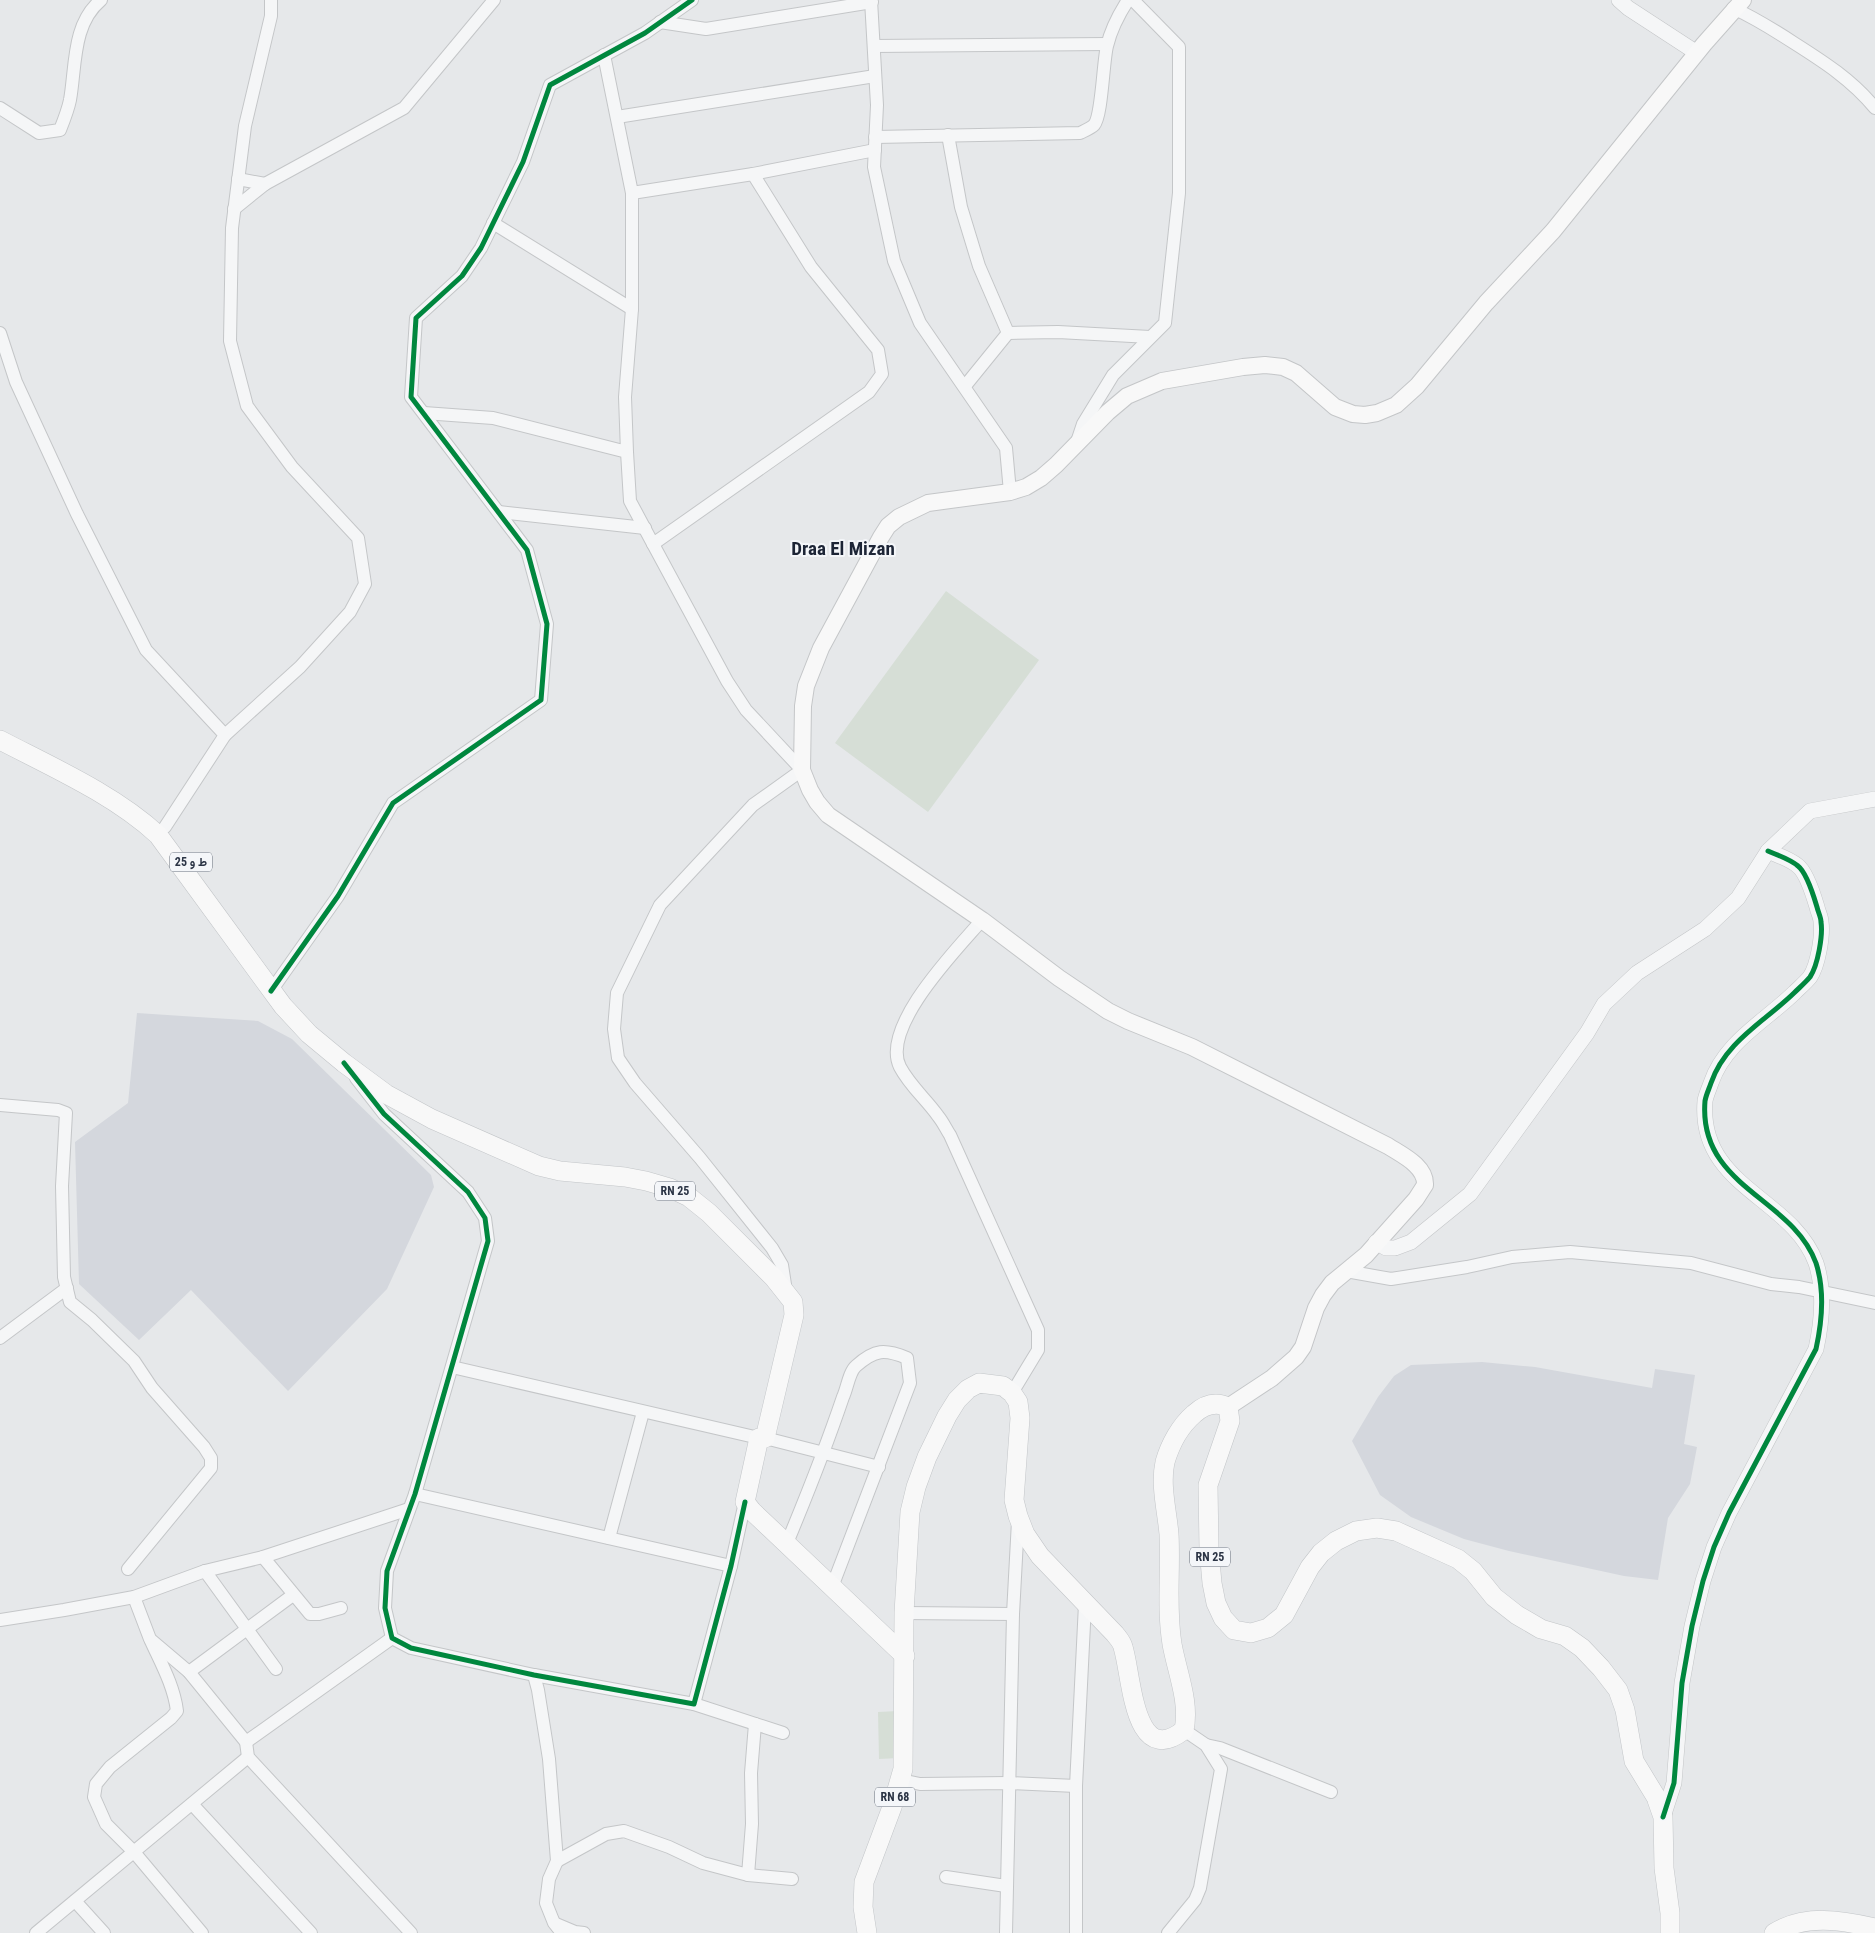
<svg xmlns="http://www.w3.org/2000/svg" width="1875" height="1933" viewBox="0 0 1875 1933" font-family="'Roboto Condensed',Vazirmatn,sans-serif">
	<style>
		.built { fill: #d4d7dd }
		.green { fill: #d6ded6 }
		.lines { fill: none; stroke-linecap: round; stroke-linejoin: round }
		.minor-casing { stroke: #c4c6c8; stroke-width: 14 }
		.tertiary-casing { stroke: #c4c6c8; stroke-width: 16 }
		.secondary-casing { stroke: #c4c6c8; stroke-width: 18 }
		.primary-casing { stroke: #c2c5c8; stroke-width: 20 }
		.minor { stroke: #f5f6f7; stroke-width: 12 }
		.tertiary { stroke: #f5f6f7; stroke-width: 15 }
		.secondary { stroke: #f8f8f8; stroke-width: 16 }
		.primary { stroke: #f8f8f8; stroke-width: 19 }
		.cycleway-casing { stroke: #f4f6f9; stroke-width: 8 }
		.cycleway { stroke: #00873e; stroke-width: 5 }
		.labels { text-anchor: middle; stroke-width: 4; stroke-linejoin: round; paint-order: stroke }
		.shield { fill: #f4f6f9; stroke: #676e7b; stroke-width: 1 }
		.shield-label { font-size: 12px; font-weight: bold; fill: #2b3445 }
		.district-label { font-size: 19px; font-weight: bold; fill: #1d2536; stroke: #f4f6f9 }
	</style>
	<rect width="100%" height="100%" fill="#e6e8ea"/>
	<g class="built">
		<polygon points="137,1013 258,1021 292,1039 431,1175 434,1187 387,1289 288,1391 191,1290 139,1340 79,1284 75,1142 128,1103"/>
		<polygon points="1482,1362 1535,1367 1652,1388 1655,1369 1695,1375 1684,1444 1697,1447 1690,1484 1668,1518 1658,1580 1624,1576 1509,1551 1464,1539 1411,1517 1380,1495 1352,1441 1378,1397 1394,1376 1411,1365"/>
	</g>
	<g class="green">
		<polygon points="946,591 1039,660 928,812 835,743"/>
		<polygon points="898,1711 899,1758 879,1759 878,1712"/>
	</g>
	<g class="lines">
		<defs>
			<g id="minor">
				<polyline points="871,0 877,105 874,167 894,261 920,323 1006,448 1010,492"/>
				<path d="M 1733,8 C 1755,18 1774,30 1794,43 C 1824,62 1852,80 1875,108"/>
				<polyline points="660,22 706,29 872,2"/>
				<polyline points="874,46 1107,44"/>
				<polyline points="604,55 632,193"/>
				<path d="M 0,108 L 39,133 L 60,130 C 64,120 68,110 70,100 C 76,66 72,24 101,0"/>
				<polyline points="617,117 875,76"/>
				<polyline points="948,135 961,207 979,266 1008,333 965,386"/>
				<path d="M 875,137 L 1080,133 C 1084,131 1091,128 1094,125 C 1102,116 1103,62 1107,46 C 1111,29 1119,14 1128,0"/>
				<polyline points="753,174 875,150"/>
				<polyline points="265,184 404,108 494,0"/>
				<polyline points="234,209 265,184 238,179"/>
				<polyline points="493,223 632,309"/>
				<polyline points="0,333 16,382 77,514 146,650 225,735 165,827"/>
				<polyline points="1008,333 1058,332 1150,337"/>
				<polyline points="424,413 493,418 627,452 630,501 653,544 869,392 882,374 878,350 811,267 753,174 632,193 632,309 625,397 627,452"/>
				<polyline points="1077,442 1083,424 1113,375 1165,323 1179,193 1179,47 1133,0"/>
				<polyline points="499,512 645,528"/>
				<polyline points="653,544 727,681 746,710 802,770 753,805 660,905 617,993 614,1029 618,1058 635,1083 700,1158 772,1248 782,1265 786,1291"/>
				<polyline points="225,735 300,667 350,612 365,584 358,538 292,467 247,406 230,341 232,228 245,126 271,16 271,0"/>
				<path d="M 982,920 C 957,949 880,1027 900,1067 C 910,1086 926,1099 938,1116 C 943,1122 946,1129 950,1135 L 1038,1330 L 1038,1350 L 1012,1393"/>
				<polyline points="271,991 338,896 393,803 541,700 547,624 527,550 411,397 416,318 462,276 481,248 523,162 550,85 645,33 692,0"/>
				<polyline points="356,1078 384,1114 468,1192 485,1218 488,1241 415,1494 387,1571 385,1608 392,1638 411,1648 534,1675 694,1704 731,1566 745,1502"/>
				<polyline points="0,1105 58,1110 66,1113 62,1186 64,1277 70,1302 92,1320 134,1361 152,1388 204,1447 211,1458 211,1468 128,1569"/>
				<polyline points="1346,1271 1391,1279 1467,1267 1512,1257 1570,1252 1691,1263 1771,1284 1799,1287 1875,1303"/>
				<polyline points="0,1338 67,1288"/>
				<polyline points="452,1367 759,1438"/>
				<polyline points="765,1438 879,1467"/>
				<polyline points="415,1494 731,1566"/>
				<polyline points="609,1538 643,1412"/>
				<path d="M 787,1543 C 807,1495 826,1447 843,1397 C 847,1389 849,1372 856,1366 C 875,1349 885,1349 907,1358 L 910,1383 L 832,1587"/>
				<polyline points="263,1557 310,1614 319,1614 341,1608"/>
				<polyline points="205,1571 276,1669"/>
				<polyline points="134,1597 150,1639 189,1672 246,1742 248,1757 411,1933"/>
				<polyline points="904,1613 1013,1614"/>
				<polyline points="0,1620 64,1610 134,1597 205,1571 263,1557 409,1509"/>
				<path d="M 151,1641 C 161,1663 174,1686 177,1711 L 171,1718 L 110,1767 L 96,1784 L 94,1797 L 106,1824 L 134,1852 L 202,1933"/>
				<polyline points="189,1672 293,1595"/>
				<polyline points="534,1675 538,1690 549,1759 557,1861 549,1879 546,1903 554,1923 562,1933"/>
				<polyline points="694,1704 783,1733"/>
				<polyline points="246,1742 392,1638"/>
				<polyline points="1206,1745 1220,1748 1331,1792"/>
				<polyline points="901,1780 920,1784 1009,1783 1076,1786"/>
				<polyline points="192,1804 311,1933"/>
				<polyline points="557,1861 606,1834 624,1831 669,1847 703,1863 748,1875 752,1824 751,1773 755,1724"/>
				<polyline points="748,1875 792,1879"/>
				<polyline points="946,1877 1006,1886"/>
				<polyline points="75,1901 104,1933"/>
				<polyline points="556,1924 575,1932 584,1933"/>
				<polyline points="36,1933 248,1757"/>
				<polyline points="1006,1933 1013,1614 1018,1521"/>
				<polyline points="1076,1933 1076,1786 1085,1604"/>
				<polyline points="1168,1933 1195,1900 1200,1888 1221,1769 1206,1745 1184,1730"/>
			</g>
			<g id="tertiary">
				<polyline points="1619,0 1628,8 1697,53"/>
				<polyline points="1376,1242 1386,1248 1395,1248 1411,1242 1470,1194 1587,1033 1604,1004 1637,973 1705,929 1738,898 1768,851 1810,811 1875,799"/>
				<path d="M 1663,1817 L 1674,1783 L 1682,1683 L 1692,1626 L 1703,1581 L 1714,1547 L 1729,1513 L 1816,1349 C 1822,1322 1825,1291 1816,1263 C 1792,1197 1698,1187 1705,1101 C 1706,1095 1709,1089 1711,1083 C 1725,1042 1764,1022 1794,993 C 1799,988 1806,982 1810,977 C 1818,965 1823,935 1821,922 C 1821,917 1818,912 1817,907 C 1814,897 1807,873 1798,866 C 1790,859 1777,855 1768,851"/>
			</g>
			<path id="secondary" d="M 1228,1407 L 1272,1378 L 1296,1357 L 1303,1347 L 1316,1308 L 1323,1295 L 1332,1283 L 1366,1255 L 1416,1199 L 1425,1185 C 1426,1166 1402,1155 1388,1146 L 1192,1047 L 1128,1021 L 1108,1011 L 1059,978 L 982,920 L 828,815 L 817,802 L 810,790 L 802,770 L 803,706 L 806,686 L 821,648 L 881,537 L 888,526 L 899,517 L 928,503 L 1010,492 L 1026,487 L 1041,478 L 1056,465 L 1108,412 L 1127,396 L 1162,381 L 1243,367 L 1265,365 L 1283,367 L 1296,373 L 1335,407 L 1353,414 L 1365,415 L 1377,413 L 1396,405 L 1417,386 L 1486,303 L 1553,231 L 1704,44 L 1743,0"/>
			<g id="primary">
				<path d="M 0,740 C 52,767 115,795 158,835 L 283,1006 L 309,1034 L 344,1063 L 386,1094 L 432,1119 L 539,1166 L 560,1171 L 625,1177 L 646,1181 L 670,1188 L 689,1197 L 709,1213 L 774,1278 L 793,1302 L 794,1315 L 765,1438 L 759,1438 L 745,1502 L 752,1511 L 905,1656"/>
				<path d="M 867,1933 L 863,1907 L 864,1882 L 892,1807 L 903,1769 L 904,1613 L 910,1512 L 916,1487 L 927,1457 L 947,1416 L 957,1400 L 968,1389 L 979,1383 L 1003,1386 L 1012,1393 L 1018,1402 L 1020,1418 L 1014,1500 L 1018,1516 L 1025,1534 L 1040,1556 L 1115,1634 C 1118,1638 1122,1642 1123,1647 C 1132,1675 1133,1770 1184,1730 C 1190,1702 1177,1672 1172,1644 C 1166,1607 1171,1571 1169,1534 C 1167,1511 1160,1485 1165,1462 C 1170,1445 1180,1426 1194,1414 C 1204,1405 1215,1401 1228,1407 L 1230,1421 L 1208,1485 L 1209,1549 L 1212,1583 L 1216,1603 L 1223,1618 L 1234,1630 L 1251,1633 L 1268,1628 L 1284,1615 L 1310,1567 L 1321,1553 L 1336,1541 L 1356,1531 L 1377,1528 L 1396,1531 L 1458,1559 L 1473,1571 L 1494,1597 L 1517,1615 L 1541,1629 L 1565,1636 L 1582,1648 L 1601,1668 L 1618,1690 L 1625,1710 L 1634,1761 L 1656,1797 L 1663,1817 L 1664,1868 L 1670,1913 L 1670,1933"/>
				<path d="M 1774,1933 C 1805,1914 1842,1920 1875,1928"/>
			</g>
		</defs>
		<use href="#minor" class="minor-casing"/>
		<use href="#tertiary" class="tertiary-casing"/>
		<use href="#secondary" class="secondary-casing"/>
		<use href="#primary" class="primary-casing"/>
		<use href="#minor" class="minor"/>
		<use href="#tertiary" class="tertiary"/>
		<use href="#secondary" class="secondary"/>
		<use href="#primary" class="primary"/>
		<defs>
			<g id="cycleway">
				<polyline points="271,991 338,896 393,803 541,700 547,624 527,550 411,397 416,318 462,276 481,248 523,162 550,85 645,33 692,0"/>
				<polyline points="344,1063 384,1114 468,1192 485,1218 488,1241 415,1494 387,1571 385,1608 392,1638 411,1648 534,1675 694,1704 731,1566 745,1502"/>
				<path d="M 1663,1817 L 1674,1783 L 1682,1683 L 1692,1626 L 1703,1581 L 1714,1547 L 1729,1513 L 1816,1349 C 1822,1322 1825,1291 1816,1263 C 1792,1197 1698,1187 1705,1101 C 1706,1095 1709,1089 1711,1083 C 1725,1042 1764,1022 1794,993 C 1799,988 1806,982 1810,977 C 1818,965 1823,935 1821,922 C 1821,917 1818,912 1817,907 C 1814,897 1807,873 1798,866 C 1790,859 1777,855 1768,851"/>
			</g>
		</defs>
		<use href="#cycleway" class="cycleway-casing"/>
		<use href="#cycleway" class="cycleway"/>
	</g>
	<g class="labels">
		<g class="shield">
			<rect x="170" y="852.5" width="42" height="19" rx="4"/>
			<rect x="655" y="1181.5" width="40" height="19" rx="4"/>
			<rect x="1190" y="1547.5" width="40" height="19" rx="4"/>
			<rect x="875" y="1787.5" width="40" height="19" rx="4"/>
		</g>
		<g class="shield-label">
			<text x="191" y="866">ط و 25</text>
			<text x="675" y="1195">RN 25</text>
			<text x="1210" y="1561">RN 25</text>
			<text x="895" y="1801">RN 68</text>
		</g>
		<g class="district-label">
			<text x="843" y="555">Draa El Mizan</text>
		</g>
	</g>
</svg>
